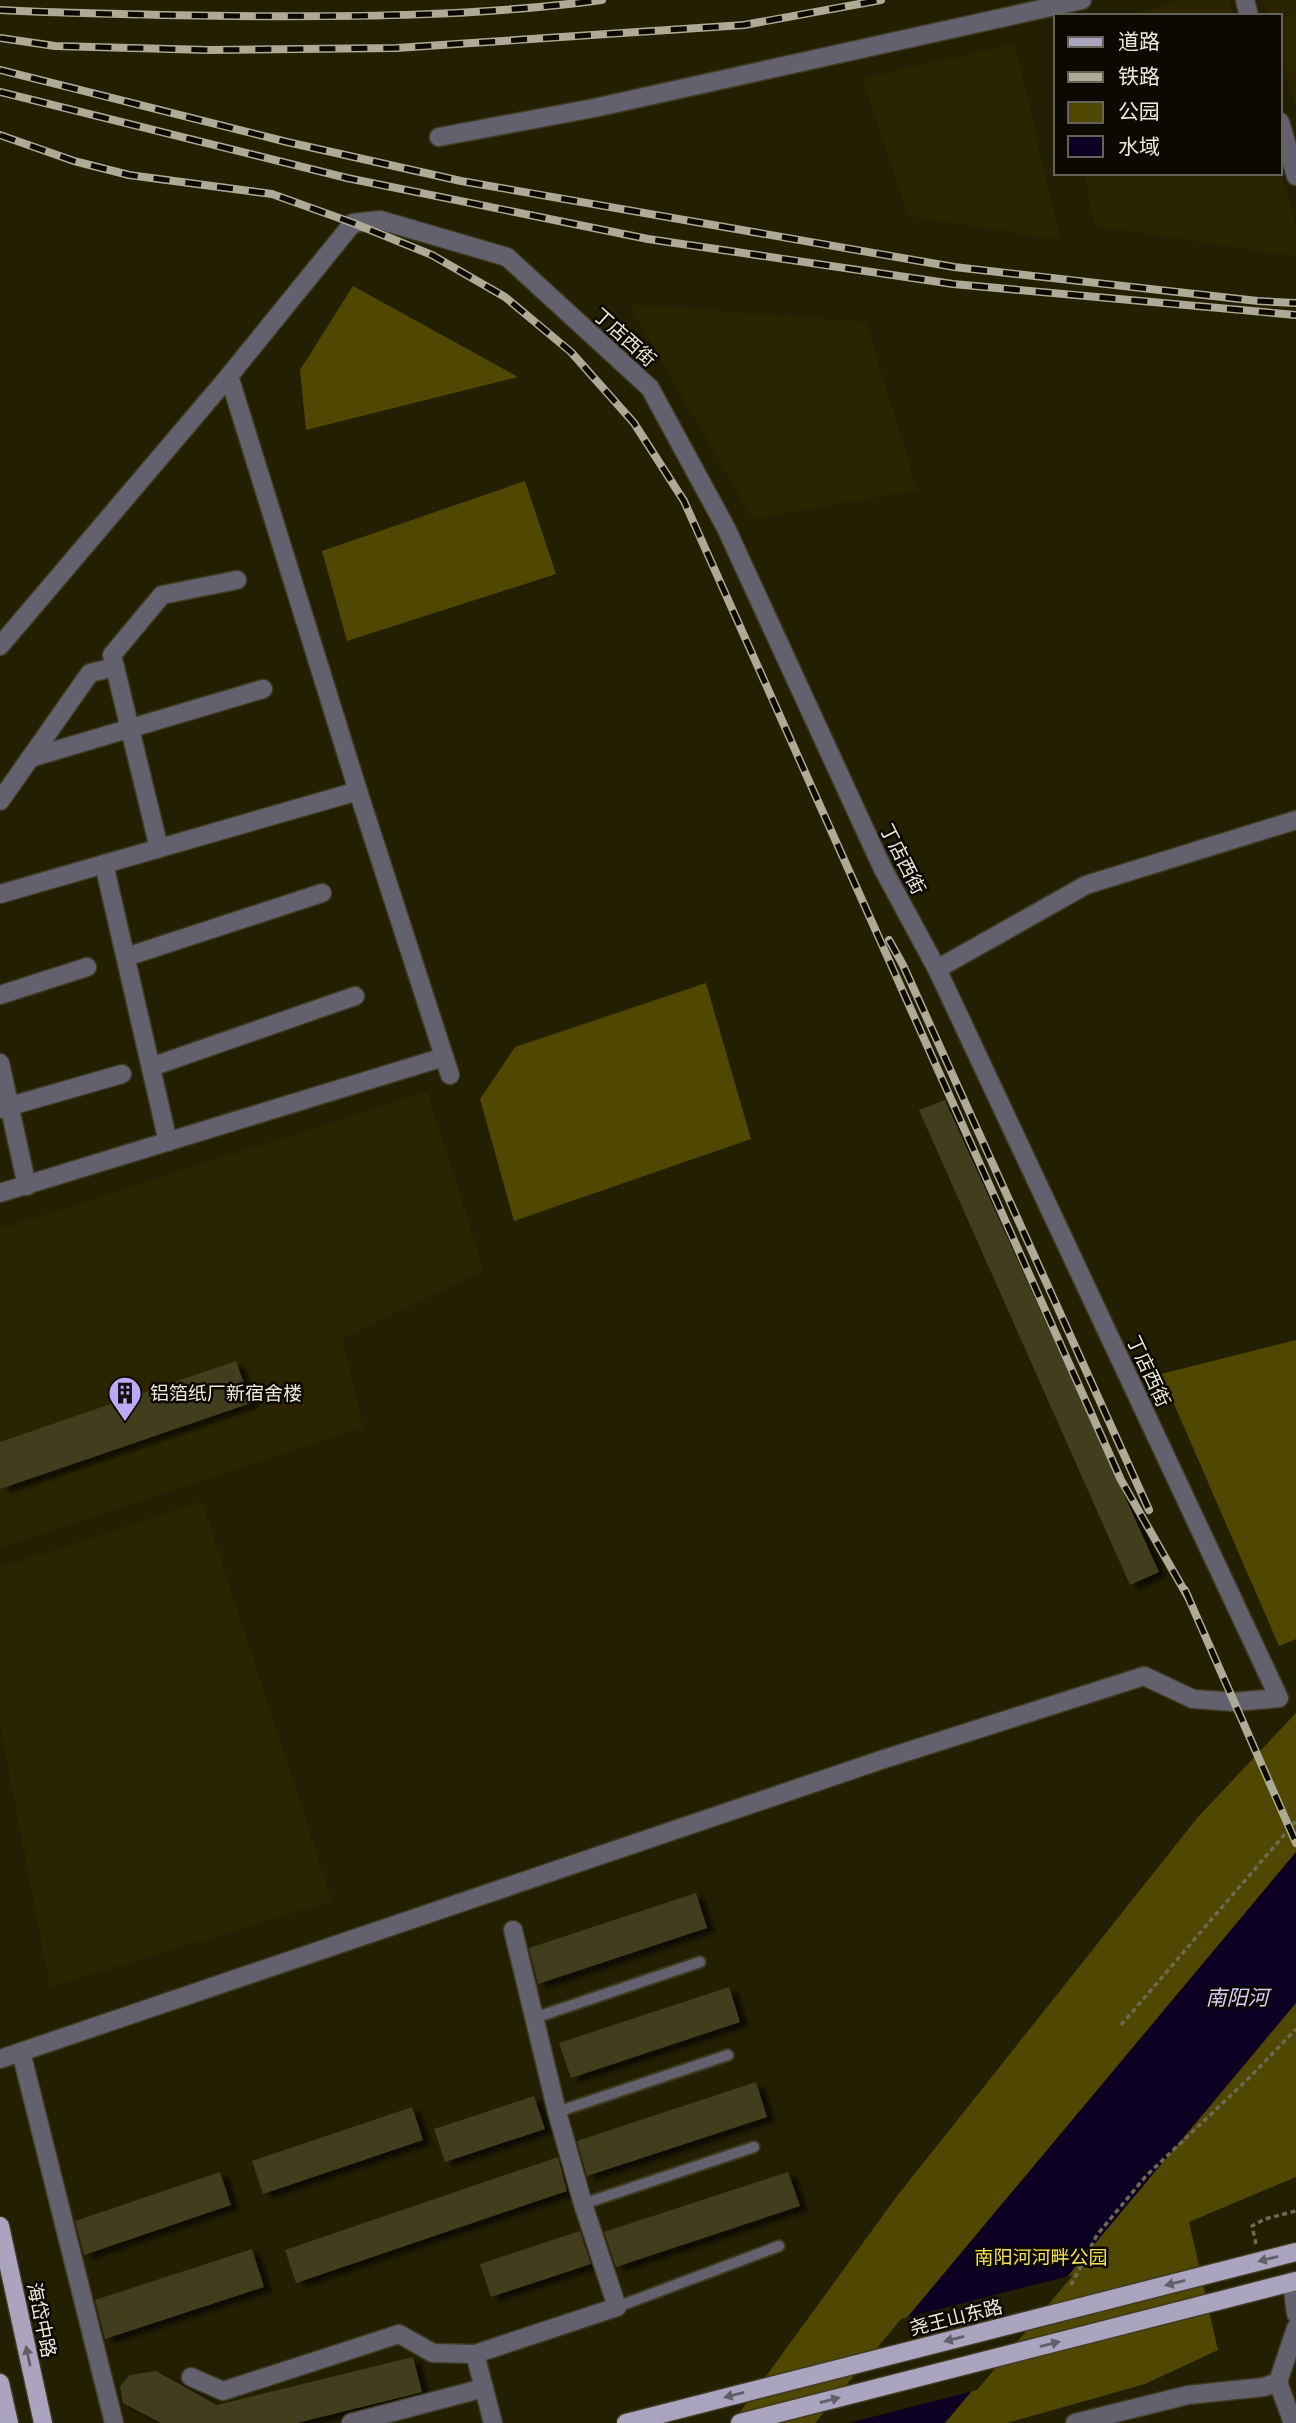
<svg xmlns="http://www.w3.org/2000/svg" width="1296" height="2423" viewBox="0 0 1296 2423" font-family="Quicksand,'Noto Sans SC',sans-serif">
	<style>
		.built { fill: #2a2500 }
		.green { fill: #504702 }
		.water { fill: #0c0023 }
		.pier { fill: #231f03 }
		.building { fill: #423d1b; filter: url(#shadow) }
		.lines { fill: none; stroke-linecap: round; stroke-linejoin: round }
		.lane-casing { stroke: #3f3b21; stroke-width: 14 }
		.street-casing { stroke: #3f3b21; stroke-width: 21 }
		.primary-casing { stroke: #3f3b21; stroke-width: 21 }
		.path { stroke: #6d6a52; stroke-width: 3.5; stroke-dasharray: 5 3.5; stroke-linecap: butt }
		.lane { stroke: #64616e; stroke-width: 10 }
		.street { stroke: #64616e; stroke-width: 18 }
		.primary { stroke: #aaa4bf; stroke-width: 18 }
		.rail-casing { stroke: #adaa96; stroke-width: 8 }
		.rail { stroke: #0b0901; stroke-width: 5; stroke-dasharray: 16; stroke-linecap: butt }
		.oneway { fill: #625e6a }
		.labels { text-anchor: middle; stroke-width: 5; stroke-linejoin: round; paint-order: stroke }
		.street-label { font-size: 19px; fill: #ebe9d8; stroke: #0b0901 }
		.poi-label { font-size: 19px; fill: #ebe9d8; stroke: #0b0901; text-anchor: start }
		.park-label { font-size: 19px; fill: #f5e154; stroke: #0b0901 }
		.water-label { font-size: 21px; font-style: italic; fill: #d6cdfa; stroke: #0b0901 }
	</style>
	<defs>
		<filter id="shadow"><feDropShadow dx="8" dy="4.5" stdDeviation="2" flood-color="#0009"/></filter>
	</defs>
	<rect width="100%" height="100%" fill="#231f03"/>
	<g class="built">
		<polygon points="1181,0 1229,0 1233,16 1126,16"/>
		<polygon points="1263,0 1296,0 1296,106 1280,56 1280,16 1268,16"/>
		<polygon points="1015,44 1060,240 909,216 863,78"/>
		<polygon points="1280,172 1296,225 1296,256 1095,226 1084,173"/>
		<polygon points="629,304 866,322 917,490 753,519"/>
		<polygon points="427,1092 484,1270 342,1339 363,1428 0,1547 0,1229"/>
		<polygon points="202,1501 332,1901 50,1987 0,1725 0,1568"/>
	</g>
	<g class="green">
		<polygon points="353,286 518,377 306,430 300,370"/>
		<polygon points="525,481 556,574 347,641 322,551"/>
		<polygon points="706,983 751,1139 514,1221 480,1099 515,1047"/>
		<polygon points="1296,1340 1296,1639 1279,1646 1161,1374"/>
		<polygon points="1296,1713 1296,2177 1189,2222 1218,2350 1145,2384 1007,2423 732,2423 897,2196 1198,1817"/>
	</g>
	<polygon class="water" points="1296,1852 1296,2003 945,2423 819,2423"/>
	<polygon class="pier" points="1073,2275 977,2390 849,2423 815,2423 901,2319"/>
	<g class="building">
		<polygon points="945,1100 1159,1572 1130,1585 919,1110"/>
		<polygon points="236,1361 251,1403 0,1489 0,1442"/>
		<polygon points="696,1893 707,1928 538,1984 529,1948"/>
		<polygon points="729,1987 740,2022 571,2078 559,2043"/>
		<polygon points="756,2082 767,2117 587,2176 577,2141"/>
		<polygon points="534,2096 545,2129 445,2162 434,2129"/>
		<polygon points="412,2107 423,2140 263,2194 252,2161"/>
		<polygon points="558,2157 567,2191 296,2283 285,2250"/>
		<polygon points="220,2172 231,2205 84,2255 75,2221"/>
		<polygon points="788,2172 800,2206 616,2267 604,2232"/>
		<polygon points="580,2231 591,2264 491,2297 480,2264"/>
		<polygon points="252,2249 264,2287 105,2339 95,2300"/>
		<polygon points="413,2357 422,2392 297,2423 161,2423 123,2403 120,2386 130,2375 156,2371 217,2405"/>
	</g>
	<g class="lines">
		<defs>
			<g id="lane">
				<polyline points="534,2018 700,1962"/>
				<polyline points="557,2112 728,2055"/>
				<polyline points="583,2204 754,2147"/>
				<polyline points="617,2307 779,2246"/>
			</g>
			<g id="street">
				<polyline points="1245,0 1249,16"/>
				<polyline points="1280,122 1296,176"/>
				<polyline points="439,137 594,108 1082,0"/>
				<polyline points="229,376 358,791 450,1075"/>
				<polyline points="0,646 229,376 353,223 380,220 507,257 650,388 726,528 883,869 937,969 1279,1698 1234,1702 1193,1699 1144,1676 881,1760 0,2059"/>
				<polyline points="30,758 263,689"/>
				<polyline points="0,801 90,673 115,667"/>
				<polyline points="159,848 112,655 162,595 237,580"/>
				<polyline points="104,864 168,1142"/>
				<polyline points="0,894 358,791"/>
				<polyline points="126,957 322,893"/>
				<polyline points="937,969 1086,885 1296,820"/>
				<polyline points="0,995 87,967"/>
				<polyline points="0,1063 27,1186"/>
				<polyline points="151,1067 355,996"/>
				<polyline points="0,1109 122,1074"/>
				<polyline points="0,1193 444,1057"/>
				<polyline points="21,2052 114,2423"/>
				<polyline points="1292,2282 1296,2314"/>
				<polyline points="475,2354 493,2423"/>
				<polyline points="191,2377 223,2391 399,2334 433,2353 475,2354 617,2307 583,2204 557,2112 513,1930"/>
				<polyline points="351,2423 484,2388"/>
				<polyline points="1075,2423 1188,2395 1264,2387 1278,2382"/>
				<polyline points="1293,2423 1278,2382 1296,2328"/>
			</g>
			<g id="primary">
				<polyline points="0,2226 43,2423"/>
				<polyline points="0,2383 9,2423"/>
				<polyline points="626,2423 1296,2252"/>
				<polyline points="740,2423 1296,2281"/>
			</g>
		</defs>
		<use href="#lane" class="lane-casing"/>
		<use href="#street" class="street-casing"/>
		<use href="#primary" class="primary-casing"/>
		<g class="path">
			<polyline points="1121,2025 1296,1821"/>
			<polyline points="1256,2244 1252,2226 1265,2219 1296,2211"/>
			<polyline points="1071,2285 1097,2235 1146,2176 1250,2077 1296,2029"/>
		</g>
		<use href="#lane" class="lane"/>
		<use href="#street" class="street"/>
		<use href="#primary" class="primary"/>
		<defs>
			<g id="rail">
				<path d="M 0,10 C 78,14 156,15 235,16 C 357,17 481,16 602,0"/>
				<polyline points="0,38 55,46 209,50 396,48 744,25 881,0"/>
				<polyline points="0,70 287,142 461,181 954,267 1258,301 1296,303"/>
				<polyline points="0,92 347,178 648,239 953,284 1296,315"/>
				<polyline points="0,135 74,161 129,175 272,194 353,223 432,255 505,297 571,352 634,423 684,501 1121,1480 1188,1597"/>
				<polyline points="889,940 903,965 1149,1510"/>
				<polyline points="1185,1590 1296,1843"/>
			</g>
		</defs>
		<use href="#rail" class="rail-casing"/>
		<use href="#rail" class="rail"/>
	</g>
	<defs><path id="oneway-solid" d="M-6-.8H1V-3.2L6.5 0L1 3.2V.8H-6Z" transform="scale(1.75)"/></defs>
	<g class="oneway">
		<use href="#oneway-solid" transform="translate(1268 2259) rotate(166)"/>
		<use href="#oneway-solid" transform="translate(1175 2283) rotate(166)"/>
		<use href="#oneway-solid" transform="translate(954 2339) rotate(166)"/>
		<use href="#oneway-solid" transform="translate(1050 2344) rotate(-14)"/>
		<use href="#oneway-solid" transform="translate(28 2356) rotate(-102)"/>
		<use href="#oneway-solid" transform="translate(734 2395) rotate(166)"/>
		<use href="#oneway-solid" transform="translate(830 2400) rotate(-14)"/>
	</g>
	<defs>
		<symbol id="building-pin" viewBox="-11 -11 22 30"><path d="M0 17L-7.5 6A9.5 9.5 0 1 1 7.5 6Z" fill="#bcaaf6" stroke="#0b0901"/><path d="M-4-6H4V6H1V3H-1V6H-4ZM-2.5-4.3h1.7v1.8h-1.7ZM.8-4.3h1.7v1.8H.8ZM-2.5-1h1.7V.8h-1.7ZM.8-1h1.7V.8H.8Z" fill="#111"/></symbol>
	</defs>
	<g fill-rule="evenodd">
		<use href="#building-pin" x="106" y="1374" width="38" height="52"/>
	</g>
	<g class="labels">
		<g class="street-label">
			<text transform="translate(625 337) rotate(42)" y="7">丁店西街</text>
			<text transform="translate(903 859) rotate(63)" y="7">丁店西街</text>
			<text transform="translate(1149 1371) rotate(65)" y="7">丁店西街</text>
			<text transform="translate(956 2317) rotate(-14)" y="7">尧王山东路</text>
			<text transform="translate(42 2320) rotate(78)" y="7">海岱中路</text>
		</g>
		<g class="poi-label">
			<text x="150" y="1400">铝箔纸厂新宿舍楼</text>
		</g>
		<g class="park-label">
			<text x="1041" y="2264">南阳河河畔公园</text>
		</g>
		<g class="water-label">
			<text x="1237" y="2005">南阳河</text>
		</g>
	</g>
	<rect x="1054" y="14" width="228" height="161" fill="#0b0901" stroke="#656357" stroke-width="2"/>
	<rect x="1068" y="37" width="35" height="10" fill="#aaa4bf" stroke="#656357" stroke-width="2"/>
	<text x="1118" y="49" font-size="21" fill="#ebe9d8">道路</text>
	<rect x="1068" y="72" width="35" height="10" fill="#adaa96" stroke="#656357" stroke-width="2"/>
	<text x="1118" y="84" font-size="21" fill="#ebe9d8">铁路</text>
	<rect x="1068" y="102" width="35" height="21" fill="#504702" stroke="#656357" stroke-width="2"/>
	<text x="1118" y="119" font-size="21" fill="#ebe9d8">公园</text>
	<rect x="1068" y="136" width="35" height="21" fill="#0c0023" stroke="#656357" stroke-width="2"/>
	<text x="1118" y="154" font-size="21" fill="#ebe9d8">水域</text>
</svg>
